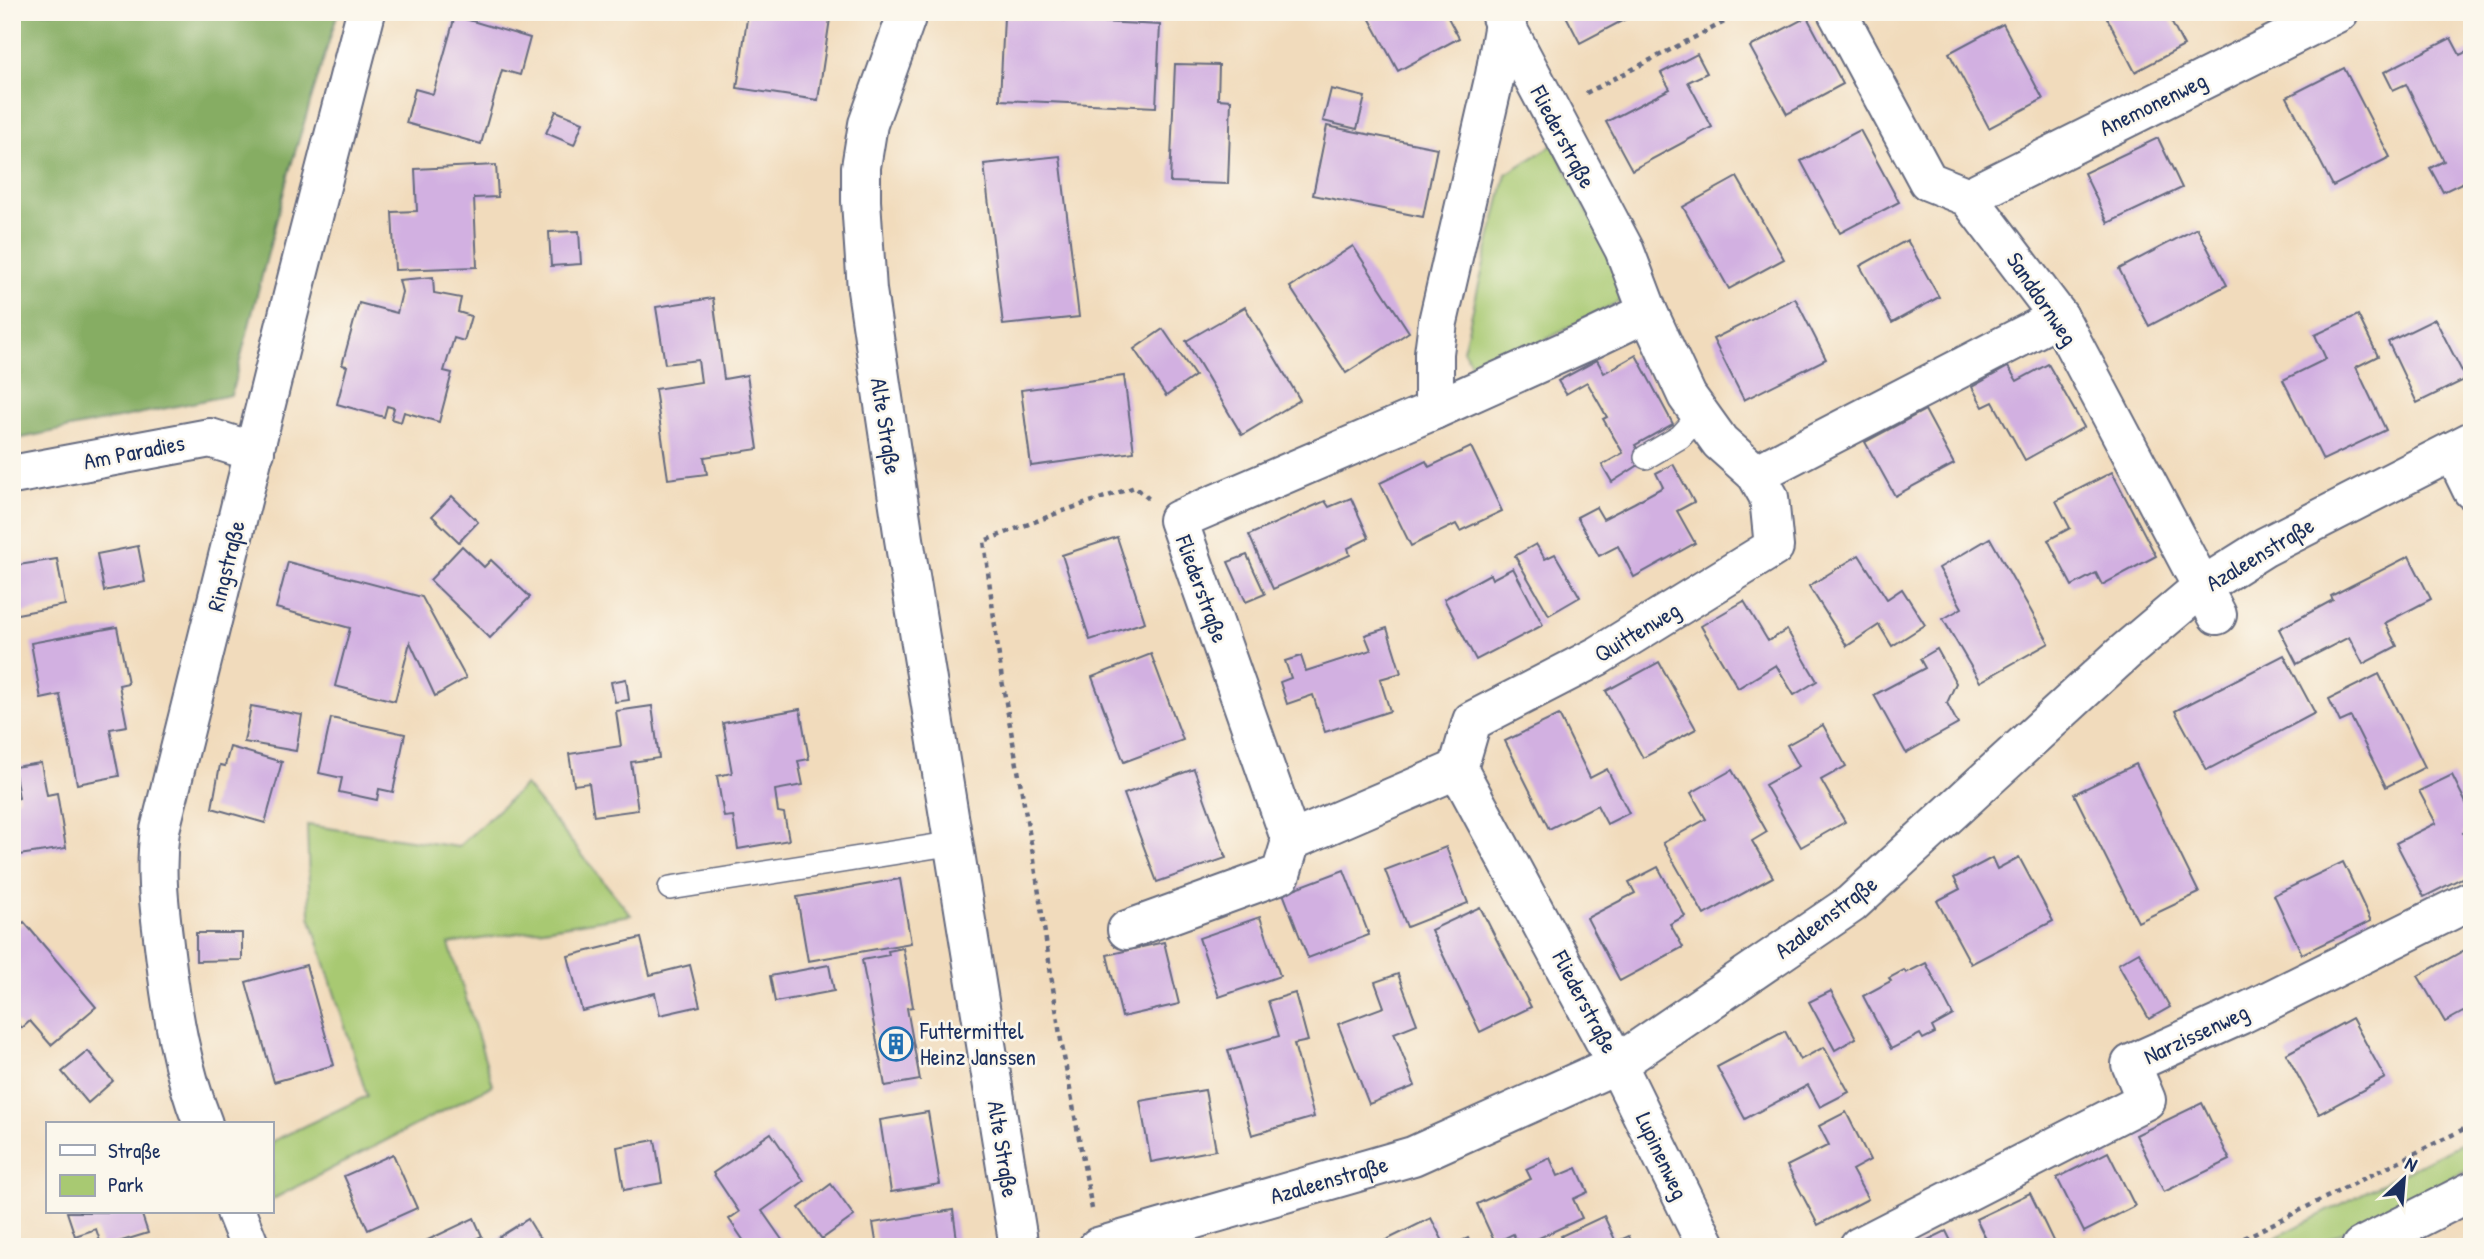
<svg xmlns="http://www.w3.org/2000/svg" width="2484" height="1259" viewBox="0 0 2484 1259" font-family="'Patrick Hand',sans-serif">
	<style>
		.green { fill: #a8c972; stroke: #627c68; stroke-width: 2 }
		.forest { fill: #86ad64; stroke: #506e61; stroke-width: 2 }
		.building { fill: #d2b0e1 }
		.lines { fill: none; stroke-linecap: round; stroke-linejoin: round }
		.lane-casing { stroke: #666b7f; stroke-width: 26 }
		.street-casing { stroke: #666b7f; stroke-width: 42 }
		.secondary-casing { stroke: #666b7f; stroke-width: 42 }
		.path { stroke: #666b7f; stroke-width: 4.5; stroke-dasharray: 5 5; stroke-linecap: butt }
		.lane { stroke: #fff; stroke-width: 23 }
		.street { stroke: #fff; stroke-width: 38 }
		.secondary { stroke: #fff; stroke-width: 38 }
		.labels { text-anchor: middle; stroke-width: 5; stroke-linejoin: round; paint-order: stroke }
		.street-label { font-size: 23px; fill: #1b2f5e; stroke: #fbf7ec }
		.poi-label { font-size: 23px; fill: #1b2f5e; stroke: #fbf7ec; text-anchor: start }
	</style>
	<rect width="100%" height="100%" fill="#fbf7ec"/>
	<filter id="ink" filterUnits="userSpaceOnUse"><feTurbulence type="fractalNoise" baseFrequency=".0143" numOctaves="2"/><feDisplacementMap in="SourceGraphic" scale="14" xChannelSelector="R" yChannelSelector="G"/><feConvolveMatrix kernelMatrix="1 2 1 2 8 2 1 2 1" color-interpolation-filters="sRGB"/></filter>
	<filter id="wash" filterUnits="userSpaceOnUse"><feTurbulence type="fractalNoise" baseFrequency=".00686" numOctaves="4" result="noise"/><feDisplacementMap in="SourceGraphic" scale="28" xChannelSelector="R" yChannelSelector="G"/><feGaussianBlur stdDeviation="1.57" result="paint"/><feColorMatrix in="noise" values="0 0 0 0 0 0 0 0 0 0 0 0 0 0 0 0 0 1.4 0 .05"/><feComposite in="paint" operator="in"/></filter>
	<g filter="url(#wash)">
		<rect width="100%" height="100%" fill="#f1dbbc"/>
		<g class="green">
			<polygon points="1553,145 1630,296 1478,375 1463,350 1506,174"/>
			<polygon points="525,785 631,915 449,944 493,1085 271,1200 271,1142 367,1096 310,916 307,825 458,847"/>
			<polygon points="2472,1138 2472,1168 2313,1247 2257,1247"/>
		</g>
		<polygon class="forest" points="12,12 338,12 289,172 231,395 12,440"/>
		<g id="blocks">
			<g class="building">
				<polygon points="748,12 831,12 818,100 737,88"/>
				<polygon points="1366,12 1445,12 1459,38 1398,71"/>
				<polygon points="1564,12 1639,12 1580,43"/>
				<polygon points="2104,12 2166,12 2184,46 2135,72"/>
				<polygon points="455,16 530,38 520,75 502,70 481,144 406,123 415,89 433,94"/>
				<polygon points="1004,17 1160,25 1156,107 1000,100"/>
				<polygon points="1807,17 1843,84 1787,114 1750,47"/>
				<polygon points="2003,24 2043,99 1989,128 1949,53"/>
				<polygon points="2451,38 2460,55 2472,49 2472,178 2443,192 2430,168 2444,161 2406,84 2393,90 2384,72"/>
				<polygon points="1697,54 1707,73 1688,82 1712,127 1632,170 1606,122 1670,89 1661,73"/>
				<polygon points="1175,64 1219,65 1218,99 1231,100 1228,184 1170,182"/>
				<polygon points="2344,68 2390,157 2333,186 2287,97"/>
				<polygon points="1331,89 1365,97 1357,129 1323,121"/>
				<polygon points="556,111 583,122 574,145 546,133"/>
				<polygon points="1327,126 1437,148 1423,217 1313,195"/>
				<polygon points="1860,130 1899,202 1840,233 1801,161"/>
				<polygon points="2158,138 2182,188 2108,223 2084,173"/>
				<polygon points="1060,156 1079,317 1003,325 984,164"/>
				<polygon points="496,165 498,197 474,198 477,267 395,270 392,212 417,211 415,169"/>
				<polygon points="1737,177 1784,259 1729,289 1683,207"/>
				<polygon points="2197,228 2227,285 2149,326 2119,269"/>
				<polygon points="579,231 581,264 551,266 549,232"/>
				<polygon points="1907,240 1939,297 1892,323 1860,266"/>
				<polygon points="1353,246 1409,332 1346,373 1290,287"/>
				<polygon points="433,277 434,293 461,298 458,312 471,316 464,341 454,338 444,371 452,373 439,422 404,412 401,422 391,419 394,408 387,406 384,417 337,404 347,366 342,365 359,303 397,313 402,292 399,280"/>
				<polygon points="713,298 724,379 747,375 758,449 704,457 707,474 668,479 655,389 701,382 698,360 665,364 656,307"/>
				<polygon points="1795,298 1826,359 1744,400 1713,339"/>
				<polygon points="1245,307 1300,400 1242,435 1186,341"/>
				<polygon points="2358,315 2378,356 2356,367 2386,430 2323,460 2283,380 2326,359 2315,335"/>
				<polygon points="2435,319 2466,379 2417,403 2388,342"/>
				<polygon points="1163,329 1195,376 1166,396 1134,349"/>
				<polygon points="1636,355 1673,424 1635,445 1645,461 1612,482 1602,465 1623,453 1603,419 1607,417 1587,382 1566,394 1558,381 1597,360 1604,373"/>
				<polygon points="2048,364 2084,427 2025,460 1993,402 1983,407 1972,387 2008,367 2017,381"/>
				<polygon points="1124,376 1134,452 1031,466 1021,390"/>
				<polygon points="1925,410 1954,464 1895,496 1865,442"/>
				<polygon points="1471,447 1502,511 1460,531 1456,524 1411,546 1380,483 1426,461 1429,467"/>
				<polygon points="1673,464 1694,502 1677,511 1695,543 1634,577 1618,546 1599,556 1577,517 1596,507 1603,519 1634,503 1663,487 1656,473"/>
				<polygon points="2112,472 2156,556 2102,585 2096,573 2072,586 2048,540 2070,528 2056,501"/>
				<polygon points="452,496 478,522 459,542 432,516"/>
				<polygon points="1351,498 1369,538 1348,548 1350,555 1273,589 1249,535 1325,501 1329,507"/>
				<polygon points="1117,537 1145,622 1090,640 1062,555"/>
				<polygon points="1990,538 2049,643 1980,682 1943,619 1962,608 1939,568"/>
				<polygon points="1536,544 1545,559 1555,554 1580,597 1549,615 1515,556"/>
				<polygon points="138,546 145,582 104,591 97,554"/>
				<polygon points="462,546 484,567 491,560 530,597 490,638 430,580"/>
				<polygon points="1247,555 1265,594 1246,602 1228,562"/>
				<polygon points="1859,555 1887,599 1902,589 1925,625 1892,646 1879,625 1847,646 1809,586"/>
				<polygon points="2409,556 2431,599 2385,623 2397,646 2363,664 2349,637 2297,664 2279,629 2333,600 2331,596"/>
				<polygon points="57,559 65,605 12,615 12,566"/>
				<polygon points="288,562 422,597 466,678 435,696 410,642 395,701 335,686 350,628 276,608"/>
				<polygon points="1513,568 1543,625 1476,660 1444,599 1490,574 1492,579"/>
				<polygon points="1744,601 1768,641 1787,630 1817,681 1794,695 1776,665 1738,688 1701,626"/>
				<polygon points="117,627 128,683 119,685 127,726 110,729 119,776 77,784 60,695 41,699 31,643"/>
				<polygon points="1387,628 1401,673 1380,679 1390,711 1325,732 1313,695 1287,704 1280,682 1291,678 1285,661 1301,656 1306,671 1371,650 1365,635"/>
				<polygon points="1937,649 1956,683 1947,703 1958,724 1906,753 1874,695 1925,668 1920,659"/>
				<polygon points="1151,654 1183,740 1124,762 1092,677"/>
				<polygon points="2284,655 2315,713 2207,770 2175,711"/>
				<polygon points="1659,662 1696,729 1643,758 1606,691"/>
				<polygon points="2379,674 2425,767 2386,787 2351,717 2340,722 2329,699"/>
				<polygon points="626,679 629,700 615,702 611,682"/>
				<polygon points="251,706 302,715 296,751 244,742"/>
				<polygon points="652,706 659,758 631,762 638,810 594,816 589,783 574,785 569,754 621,746 616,711"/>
				<polygon points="800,709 809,759 798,761 803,785 775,790 778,812 784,813 789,840 738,849 733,816 724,817 717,776 732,773 723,723"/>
				<polygon points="1559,715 1590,778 1607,769 1629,813 1607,824 1597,805 1549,829 1505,741"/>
				<polygon points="331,718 405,734 393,792 379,789 377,800 339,792 342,778 319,773"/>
				<polygon points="1823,725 1846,766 1821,780 1845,822 1801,847 1765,785 1799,766 1787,745"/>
				<polygon points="230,747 282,762 265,823 212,808 220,765 225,766"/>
				<polygon points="41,763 47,795 57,793 66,848 12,856 12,800 19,798 14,767"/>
				<polygon points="2136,764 2199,893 2138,922 2074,794"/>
				<polygon points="1194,769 1226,858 1157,882 1124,794"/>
				<polygon points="1732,770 1767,832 1752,841 1773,877 1704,915 1663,843 1706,819 1691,793"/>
				<polygon points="2452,775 2472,815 2472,829 2463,833 2472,851 2472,873 2424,897 2396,843 2436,823 2419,791"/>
				<polygon points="1446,847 1468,903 1407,927 1385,870"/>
				<polygon points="2019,857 2053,921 1971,964 1937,901 1960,889 1954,878 1992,858 1997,869"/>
				<polygon points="2343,862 2371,921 2302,954 2274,895"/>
				<polygon points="1658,867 1685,916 1670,924 1683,947 1620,981 1587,918 1635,893 1629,882"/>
				<polygon points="1344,870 1369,935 1308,958 1283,893"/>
				<polygon points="900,879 911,943 808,961 797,897"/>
				<polygon points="1480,907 1531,1007 1480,1032 1431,930"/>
				<polygon points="1260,917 1280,976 1219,997 1199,938"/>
				<polygon points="24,922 96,1007 51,1045 30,1021 22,1028 12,1017 12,932"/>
				<polygon points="196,933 242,933 242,960 196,961"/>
				<polygon points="641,938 650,975 690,965 700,1006 660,1015 655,993 582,1011 568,956"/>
				<polygon points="1164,942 1179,1004 1122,1017 1107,955"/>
				<polygon points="2472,946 2472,1007 2445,1022 2418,976"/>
				<polygon points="903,948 913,1007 907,1008 920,1080 885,1086 862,960 889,955 888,951"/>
				<polygon points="2139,952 2170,1007 2149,1019 2118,964"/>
				<polygon points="1926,963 1953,1015 1932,1027 1935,1033 1923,1039 1920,1034 1891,1049 1863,996 1891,981 1889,978 1904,970 1906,973"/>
				<polygon points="306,965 334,1065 274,1082 246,982"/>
				<polygon points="829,965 834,991 775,1002 770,976"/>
				<polygon points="1398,974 1417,1024 1394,1033 1415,1086 1369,1104 1338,1024 1384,1007 1375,982"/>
				<polygon points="1831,991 1856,1038 1835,1050 1809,1002"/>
				<polygon points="1295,993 1308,1041 1294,1044 1314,1117 1252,1135 1228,1050 1279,1036 1268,1001"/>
				<polygon points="2352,1018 2385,1078 2319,1114 2286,1054"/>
				<polygon points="1785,1031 1800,1060 1824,1047 1849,1092 1820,1107 1808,1085 1745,1119 1717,1067"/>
				<polygon points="88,1051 113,1081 88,1103 62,1072"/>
				<polygon points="1205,1090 1216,1150 1151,1162 1140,1101"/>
				<polygon points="2202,1103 2230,1160 2164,1192 2136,1135"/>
				<polygon points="928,1112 940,1184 891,1192 880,1120"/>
				<polygon points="1846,1112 1870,1160 1852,1170 1868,1199 1818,1225 1787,1166 1829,1145 1819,1126"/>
				<polygon points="771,1133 804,1181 762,1211 785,1244 781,1247 748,1247 729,1219 739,1212 713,1173"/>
				<polygon points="655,1140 662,1183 624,1190 617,1147"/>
				<polygon points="2108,1152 2135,1206 2084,1232 2057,1178"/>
				<polygon points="393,1154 417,1208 368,1230 344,1176"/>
				<polygon points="1550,1158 1558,1176 1577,1168 1588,1192 1573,1199 1582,1218 1520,1247 1513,1234 1495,1243 1477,1204 1531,1179 1526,1169"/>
				<polygon points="831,1184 854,1216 822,1239 799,1208"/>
				<polygon points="2030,1193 2056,1247 1990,1247 1976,1219"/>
				<polygon points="953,1210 958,1247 877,1247 873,1223"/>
				<polygon points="67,1212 141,1212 148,1233 102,1247 96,1229 75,1236"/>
				<polygon points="1604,1216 1616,1242 1629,1236 1634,1247 1566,1247 1561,1236"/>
				<polygon points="474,1218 482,1236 459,1247 413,1247"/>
				<polygon points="1431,1218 1446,1247 1372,1247"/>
				<polygon points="528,1219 545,1247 483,1247"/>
				<polygon points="1946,1231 1954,1247 1913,1247"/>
				<polygon points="1468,1238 1472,1247 1448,1247"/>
			</g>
		</g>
	</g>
	<g filter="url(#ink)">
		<use href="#blocks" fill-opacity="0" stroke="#666b7f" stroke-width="2"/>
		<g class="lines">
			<defs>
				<g id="lane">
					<polyline points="1646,457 1680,437 1700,415"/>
					<polyline points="670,888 955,843"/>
				</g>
				<g id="street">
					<polyline points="1837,12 1928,181 1968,197 2059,317 2217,615"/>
					<polyline points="1504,23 1495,75 1438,322 1434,353 1434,410 1178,520 1291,841 1458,769 1617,1064 1707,1247"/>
					<polyline points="1968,197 2339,12"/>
					<polyline points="1434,410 1592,339 1648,312"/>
					<polyline points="2453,451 2472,490"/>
					<polyline points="1756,474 2059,317"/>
					<polyline points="12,475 210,438 255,452"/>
					<polyline points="1458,769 1472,721 1598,656 1774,547 1769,497 1756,474 1720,442 1687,396 1648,312 1624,249 1501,17"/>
					<polyline points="1127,930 1281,874 1291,841"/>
					<path d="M 203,1124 C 181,1068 172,1012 165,953 C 160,911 154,872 160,830 L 297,279 L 366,12"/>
					<polyline points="236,1212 250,1247"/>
					<polyline points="1098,1247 1413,1156 1617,1064 1851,904 2125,652 2203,586 2265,547 2472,441"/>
					<polyline points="1859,1247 2146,1100 2131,1064 2240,1015 2472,900"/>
					<polyline points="2361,1247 2472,1191"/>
				</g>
				<polyline id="secondary" points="908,12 868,124 861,167 861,201 867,290 904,539 1019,1247"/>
			</defs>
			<use href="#lane" class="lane-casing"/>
			<use href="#street" class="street-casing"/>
			<use href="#secondary" class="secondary-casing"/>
			<g class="path">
				<polyline points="1586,93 1744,12"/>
				<polyline points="1092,1209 1060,1035 1034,860 1002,680 984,541 1063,511 1135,487 1149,499"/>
				<polyline points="2226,1247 2472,1125"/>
			</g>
			<use href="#lane" class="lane"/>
			<use href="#street" class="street"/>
			<use href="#secondary" class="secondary"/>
		</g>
	</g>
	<defs>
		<symbol id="building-ring" viewBox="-11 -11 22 22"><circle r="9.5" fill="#fbf7ec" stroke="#1f6fb2" stroke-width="1.5"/><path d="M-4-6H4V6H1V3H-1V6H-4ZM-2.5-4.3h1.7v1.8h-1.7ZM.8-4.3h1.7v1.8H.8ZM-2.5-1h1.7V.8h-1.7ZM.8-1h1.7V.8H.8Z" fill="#1f6fb2"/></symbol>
	</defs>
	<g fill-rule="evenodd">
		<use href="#building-ring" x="877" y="1025" width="38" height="38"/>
	</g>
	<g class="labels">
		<g class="street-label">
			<text transform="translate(2153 104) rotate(-26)" y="8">Anemonenweg</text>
			<text transform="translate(1563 137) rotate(62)" y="8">Fliederstraße</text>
			<text transform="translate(2042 299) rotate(56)" y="8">Sanddornweg</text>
			<text transform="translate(886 426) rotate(81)" y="8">Alte Straße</text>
			<text transform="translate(134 452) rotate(-11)" y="8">Am Paradies</text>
			<text transform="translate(2260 554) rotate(-31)" y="8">Azaleenstraße</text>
			<text transform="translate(226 566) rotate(-76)" y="8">Ringstraße</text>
			<text transform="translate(1202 589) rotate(70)" y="8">Fliederstraße</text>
			<text transform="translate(1637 632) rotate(-31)" y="8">Quittenweg</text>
			<text transform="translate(1826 917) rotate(-37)" y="8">Azaleenstraße</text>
			<text transform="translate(1585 1002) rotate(62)" y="8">Fliederstraße</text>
			<text transform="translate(2196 1034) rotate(-25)" y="8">Narzissenweg</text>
			<text transform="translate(1003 1149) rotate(81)" y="8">Alte Straße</text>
			<text transform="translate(1662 1156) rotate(65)" y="8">Lupinenweg</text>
			<text transform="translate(1329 1180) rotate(-16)" y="8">Azaleenstraße</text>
		</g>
		<g class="poi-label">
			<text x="920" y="1039">Futtermittel<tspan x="920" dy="26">Heinz Janssen</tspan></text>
		</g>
	</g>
	<rect width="2484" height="1259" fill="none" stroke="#fbf7ec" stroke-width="42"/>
	<rect x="46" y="1122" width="228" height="91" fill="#fbf7ec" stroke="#a1a7b3" stroke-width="2"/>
	<rect x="60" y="1145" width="35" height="10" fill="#ffffff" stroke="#a1a7b3" stroke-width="2"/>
	<text x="108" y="1158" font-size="21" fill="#1b2f5e">Straße</text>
	<rect x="60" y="1175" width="35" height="21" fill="#a8c972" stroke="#a1a7b3" stroke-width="2"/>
	<text x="108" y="1192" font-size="21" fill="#1b2f5e">Park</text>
	<g transform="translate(2404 1179) rotate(26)" stroke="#fbf7ec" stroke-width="5" paint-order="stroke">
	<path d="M0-5L12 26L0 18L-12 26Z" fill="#1b2f5e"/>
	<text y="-10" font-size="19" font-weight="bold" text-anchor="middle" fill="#1b2f5e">N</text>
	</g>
</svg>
